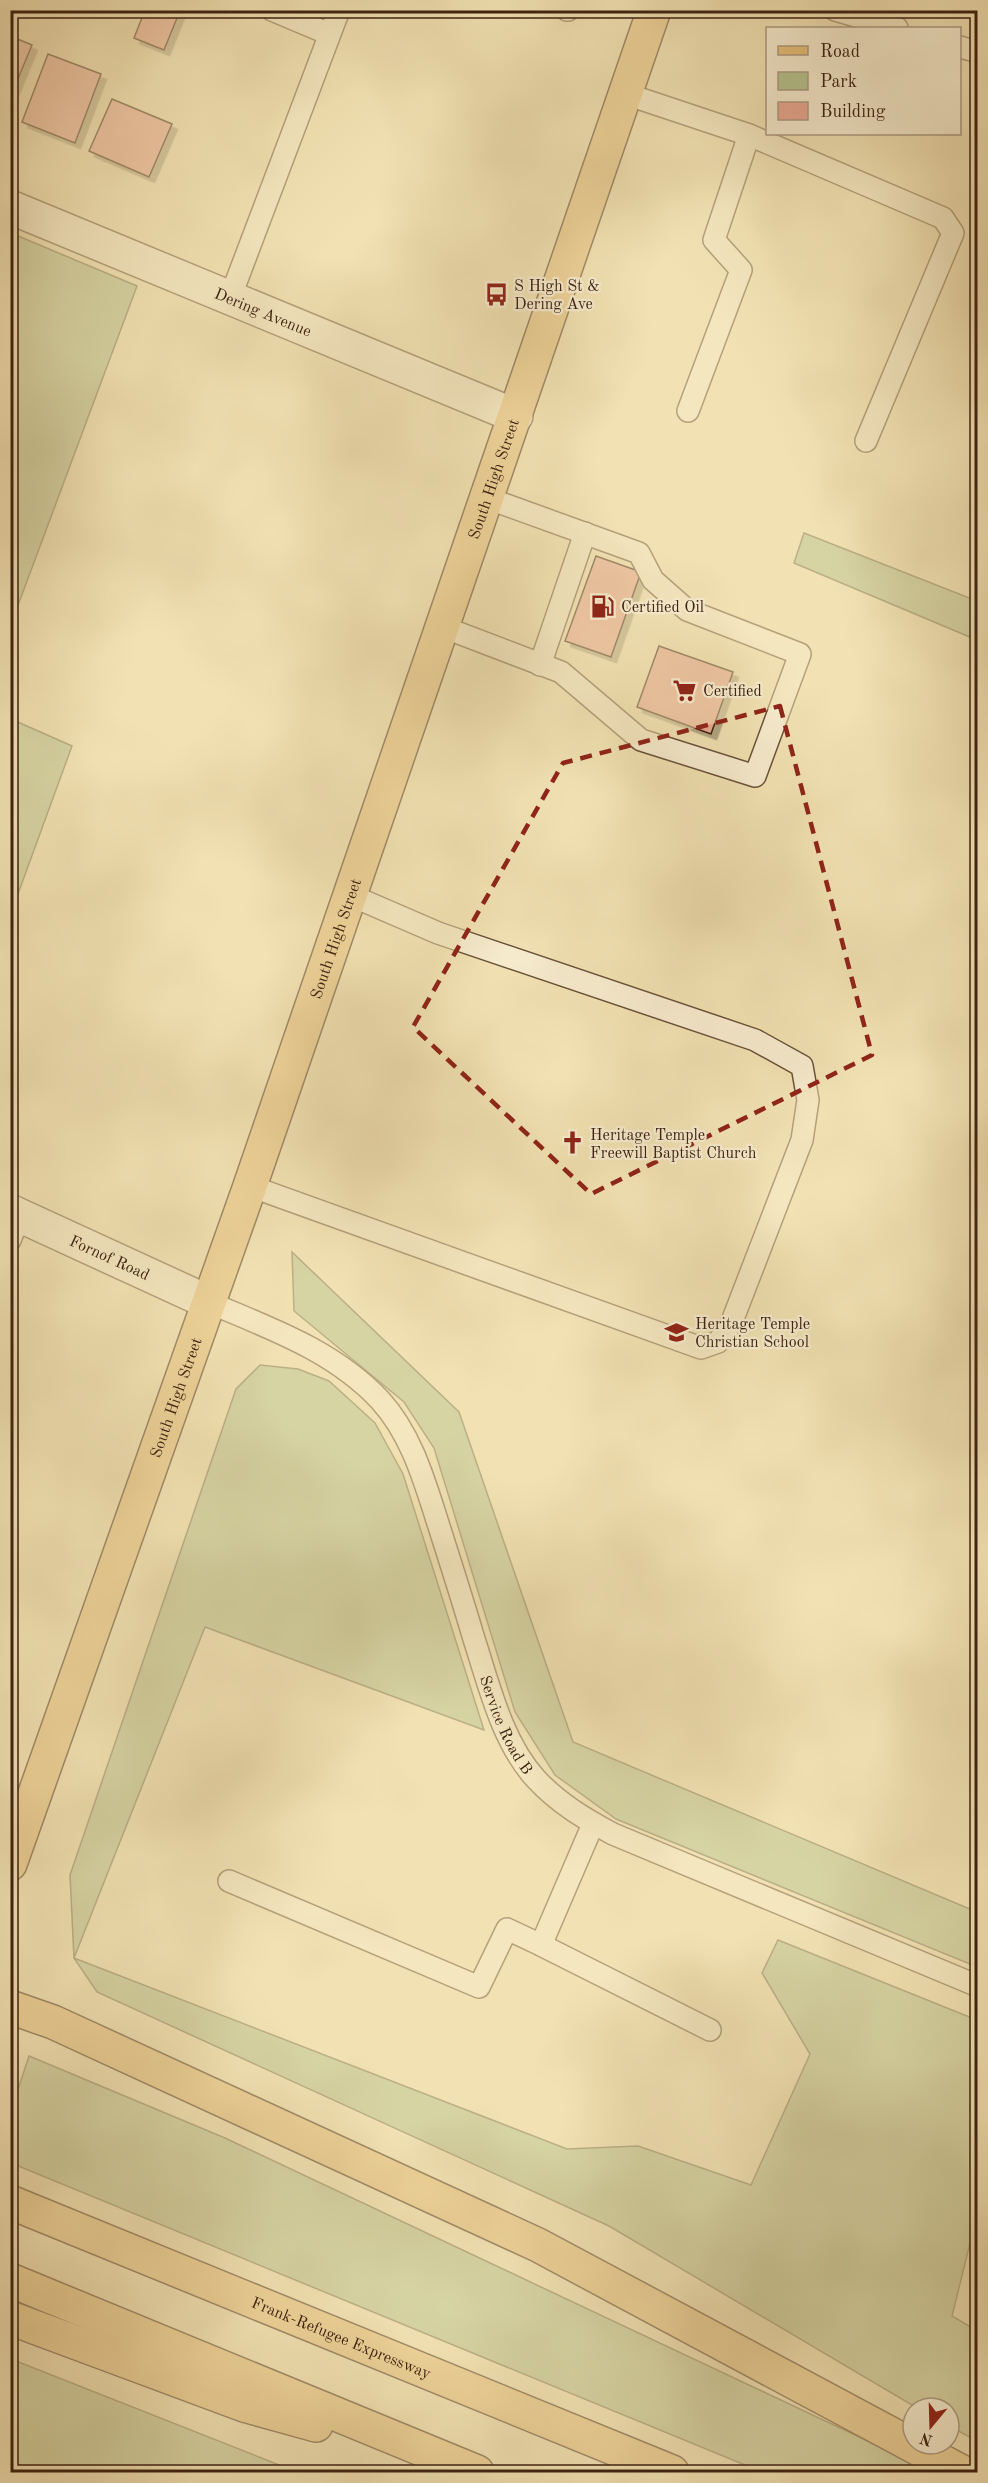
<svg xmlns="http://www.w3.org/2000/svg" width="988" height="2483" viewBox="0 0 988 2483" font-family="'Old Standard TT',serif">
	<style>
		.green { fill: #b6c490; stroke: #7a7350; stroke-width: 1.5 }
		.building { fill: #eaa993; stroke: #3d2211; stroke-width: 1.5; filter: url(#shadow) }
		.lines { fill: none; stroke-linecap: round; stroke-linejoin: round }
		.lane-casing { stroke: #6a523a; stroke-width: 24 }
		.street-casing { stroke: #6a523a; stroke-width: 36 }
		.primary-casing { stroke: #3d2211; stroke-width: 36 }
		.highway-casing { stroke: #3d2211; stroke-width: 36 }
		.lane { stroke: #f7ecce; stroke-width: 21 }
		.street { stroke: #f7ecce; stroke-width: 33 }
		.primary { stroke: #e9c17a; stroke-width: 33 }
		.highway { stroke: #e9c17a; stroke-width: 33 }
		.marked { fill: none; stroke: #8f2418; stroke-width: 4.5; stroke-dasharray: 12 8; stroke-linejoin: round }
		.labels { text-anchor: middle; stroke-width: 4.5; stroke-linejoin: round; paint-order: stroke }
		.poi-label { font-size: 16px; fill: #3d2211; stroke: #f7ecce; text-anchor: start }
		.street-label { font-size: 16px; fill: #3d2211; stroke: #f7ecce }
	</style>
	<defs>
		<filter id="shadow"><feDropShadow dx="5.5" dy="5.5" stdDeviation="0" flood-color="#0004"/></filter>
	</defs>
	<rect width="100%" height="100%" fill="#f2e2b3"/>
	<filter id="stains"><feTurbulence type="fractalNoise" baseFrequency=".00333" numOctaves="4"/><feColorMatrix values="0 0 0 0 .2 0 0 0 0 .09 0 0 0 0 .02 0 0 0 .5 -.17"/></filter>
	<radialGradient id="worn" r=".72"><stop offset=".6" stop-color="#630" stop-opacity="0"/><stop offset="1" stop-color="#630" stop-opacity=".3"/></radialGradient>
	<g class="green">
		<polygon points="11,233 137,286 11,624"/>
		<polygon points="804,533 977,601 977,640 794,563"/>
		<polygon points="11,719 72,746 11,913"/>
		<polygon points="292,1252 459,1412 573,1742 977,1912 977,1967 616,1819 555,1775 515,1712 434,1448 404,1402 294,1311"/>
		<polygon points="260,1365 298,1369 329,1381 375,1423 403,1474 484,1730 205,1627 74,1958 567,2149 638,2146 751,2185 810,2054 762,1973 778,1940 977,2020 977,2215 952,2316 977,2331 977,2441 949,2426 949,2408 917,2408 609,2226 97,1992 74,1958 70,1875 236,1389"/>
		<polygon points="29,2056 225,2138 874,2444 929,2472 762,2472 11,2163 11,2111"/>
		<polygon points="10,2359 11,2359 297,2472 24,2472 11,2469"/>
	</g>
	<g class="building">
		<polygon points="145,10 179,13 164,50 134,38"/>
		<polygon points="10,36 32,45 10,98"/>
		<polygon points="48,54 101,74 75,143 22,122"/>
		<polygon points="112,99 172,124 149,177 89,151"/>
		<polygon points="596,556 641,572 611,657 565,641"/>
		<polygon points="659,646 733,672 711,734 637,707"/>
	</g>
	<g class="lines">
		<defs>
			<g id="lane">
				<polyline points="272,10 329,34"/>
				<polyline points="567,10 568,10"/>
				<polyline points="835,10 897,28"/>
				<polyline points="960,47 978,52"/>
				<polyline points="626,94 749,135 714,240 741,270 688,411"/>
				<polyline points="749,135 943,218 953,233 866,441"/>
				<polyline points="230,298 339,10"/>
				<polyline points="443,627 561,672 641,740 755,776 800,654 687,610 653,580 639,553 487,498"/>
				<polyline points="540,665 585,533"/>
				<polyline points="250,1186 701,1348 718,1342 731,1324 802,1140 808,1100 802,1066 755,1040 438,933 350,895"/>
				<polyline points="10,1240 20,1215"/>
				<path id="s1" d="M 208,1302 C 269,1328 333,1350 380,1400 C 410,1433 423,1476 436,1517 C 449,1558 462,1598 474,1639 C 489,1685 502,1742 536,1779 C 558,1803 585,1819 613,1834 L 978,1986"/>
				<polyline points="229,1881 479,1987 507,1929 541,1945 593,1824"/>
				<polyline points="541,1945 710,2030"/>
			</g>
			<g id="street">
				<path id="s2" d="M 10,207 L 516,416"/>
				<path id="s3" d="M 10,1211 L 208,1302"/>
			</g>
			<g id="primary">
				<path id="s4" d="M 10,1864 L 250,1186 L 654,10"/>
			</g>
			<g id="highway">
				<polyline points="10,2007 53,2022 538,2245 962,2472"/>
				<path id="s5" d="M 10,2202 L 672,2472"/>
				<polyline points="10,2280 477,2472"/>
				<polyline points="10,2318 244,2405 316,2425"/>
			</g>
		</defs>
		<use href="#lane" class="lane-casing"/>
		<use href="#street" class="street-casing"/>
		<use href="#primary" class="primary-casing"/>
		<use href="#highway" class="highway-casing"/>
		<use href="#lane" class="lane"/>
		<use href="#street" class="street"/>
		<use href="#primary" class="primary"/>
		<use href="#highway" class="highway"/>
	</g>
	<path d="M0 0H988V2483H0ZM 780,706 L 872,1055 L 591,1194 L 413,1027 L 563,763 Z" fill="#f2e2b3" fill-opacity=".55" fill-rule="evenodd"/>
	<path class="marked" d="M 780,706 L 872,1055 L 591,1194 L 413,1027 L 563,763 Z"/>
	<defs>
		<symbol id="bus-bare" viewBox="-9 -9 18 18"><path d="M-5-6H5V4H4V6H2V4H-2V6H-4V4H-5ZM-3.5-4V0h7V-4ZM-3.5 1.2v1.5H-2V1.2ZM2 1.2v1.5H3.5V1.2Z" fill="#8f2418" stroke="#f7ecce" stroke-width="2.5" paint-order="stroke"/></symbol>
		<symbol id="fuel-bare" viewBox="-9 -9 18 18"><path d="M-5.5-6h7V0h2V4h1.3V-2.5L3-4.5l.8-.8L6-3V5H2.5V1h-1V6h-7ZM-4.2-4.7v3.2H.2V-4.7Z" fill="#8f2418" stroke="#f7ecce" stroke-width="2.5" paint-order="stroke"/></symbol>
		<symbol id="supermarket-bare" viewBox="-9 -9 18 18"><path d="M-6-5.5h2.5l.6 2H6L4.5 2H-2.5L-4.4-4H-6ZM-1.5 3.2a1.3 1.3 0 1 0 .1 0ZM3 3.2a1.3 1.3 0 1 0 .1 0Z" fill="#8f2418" stroke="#f7ecce" stroke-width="2.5" paint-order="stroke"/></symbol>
		<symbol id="church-bare" viewBox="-9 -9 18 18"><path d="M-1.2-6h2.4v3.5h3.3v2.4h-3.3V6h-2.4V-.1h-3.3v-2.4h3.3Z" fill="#8f2418" stroke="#f7ecce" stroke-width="2.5" paint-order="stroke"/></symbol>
		<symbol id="school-bare" viewBox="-9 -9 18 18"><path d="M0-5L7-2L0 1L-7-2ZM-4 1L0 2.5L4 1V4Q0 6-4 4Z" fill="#8f2418" stroke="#f7ecce" stroke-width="2.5" paint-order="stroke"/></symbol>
	</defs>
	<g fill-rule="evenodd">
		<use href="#bus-bare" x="480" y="278" width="33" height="33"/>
		<use href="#fuel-bare" x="586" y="590" width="33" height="33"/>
		<use href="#supermarket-bare" x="668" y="674" width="33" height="33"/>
		<use href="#church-bare" x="556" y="1126" width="33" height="33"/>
		<use href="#school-bare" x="660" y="1316" width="33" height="33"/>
	</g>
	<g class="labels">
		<g class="poi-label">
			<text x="514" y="291">S High St &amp;<tspan x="514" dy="18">Dering Ave</tspan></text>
			<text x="621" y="612">Certified Oil</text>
			<text x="703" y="696">Certified</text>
			<text x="590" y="1140">Heritage Temple<tspan x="590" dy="18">Freewill Baptist Church</tspan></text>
			<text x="695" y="1329">Heritage Temple<tspan x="695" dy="18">Christian School</tspan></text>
		</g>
		<g class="street-label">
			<text dy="6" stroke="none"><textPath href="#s2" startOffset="274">Dering Avenue</textPath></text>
			<text dy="6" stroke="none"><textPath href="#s4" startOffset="1467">South High Street</textPath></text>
			<text dy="6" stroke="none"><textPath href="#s4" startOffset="981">South High Street</textPath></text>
			<text dy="6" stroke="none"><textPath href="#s3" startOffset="110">Fornof Road</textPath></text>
			<text dy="6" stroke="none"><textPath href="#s4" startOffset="495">South High Street</textPath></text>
			<text dy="6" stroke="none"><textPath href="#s1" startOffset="550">Service Road B</textPath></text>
			<text dy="6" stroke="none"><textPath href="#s5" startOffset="358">Frank-Refugee Expressway</textPath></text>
		</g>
	</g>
	<rect width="988" height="2483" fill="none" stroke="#f2e2b3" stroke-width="36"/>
	<rect x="12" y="12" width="964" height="2459" fill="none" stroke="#3d2211" stroke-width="3"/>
	<rect x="18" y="18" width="952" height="2447" fill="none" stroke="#3d2211" stroke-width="1.5"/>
	<rect x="766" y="27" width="195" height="108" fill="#f7ecce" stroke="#ad9b82" stroke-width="1.5"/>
	<rect x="778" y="46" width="30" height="9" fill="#e9c17a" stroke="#ad9b82" stroke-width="1.5"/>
	<text x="820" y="57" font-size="18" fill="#3d2211">Road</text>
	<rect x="778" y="72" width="30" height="18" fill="#b6c490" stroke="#ad9b82" stroke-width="1.5"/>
	<text x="820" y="87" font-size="18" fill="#3d2211">Park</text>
	<rect x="778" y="102" width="30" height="18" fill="#eaa993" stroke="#ad9b82" stroke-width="1.5"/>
	<text x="820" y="117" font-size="18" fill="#3d2211">Building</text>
	<g transform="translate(931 2426) rotate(199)"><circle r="28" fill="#f7ecce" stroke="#ad9b82" stroke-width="1.5"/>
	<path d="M0-4.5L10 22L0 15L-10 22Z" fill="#8f2418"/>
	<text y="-9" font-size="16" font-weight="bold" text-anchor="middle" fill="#3d2211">N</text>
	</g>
	<rect width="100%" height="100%" filter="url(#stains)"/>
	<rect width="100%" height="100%" fill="url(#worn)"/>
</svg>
